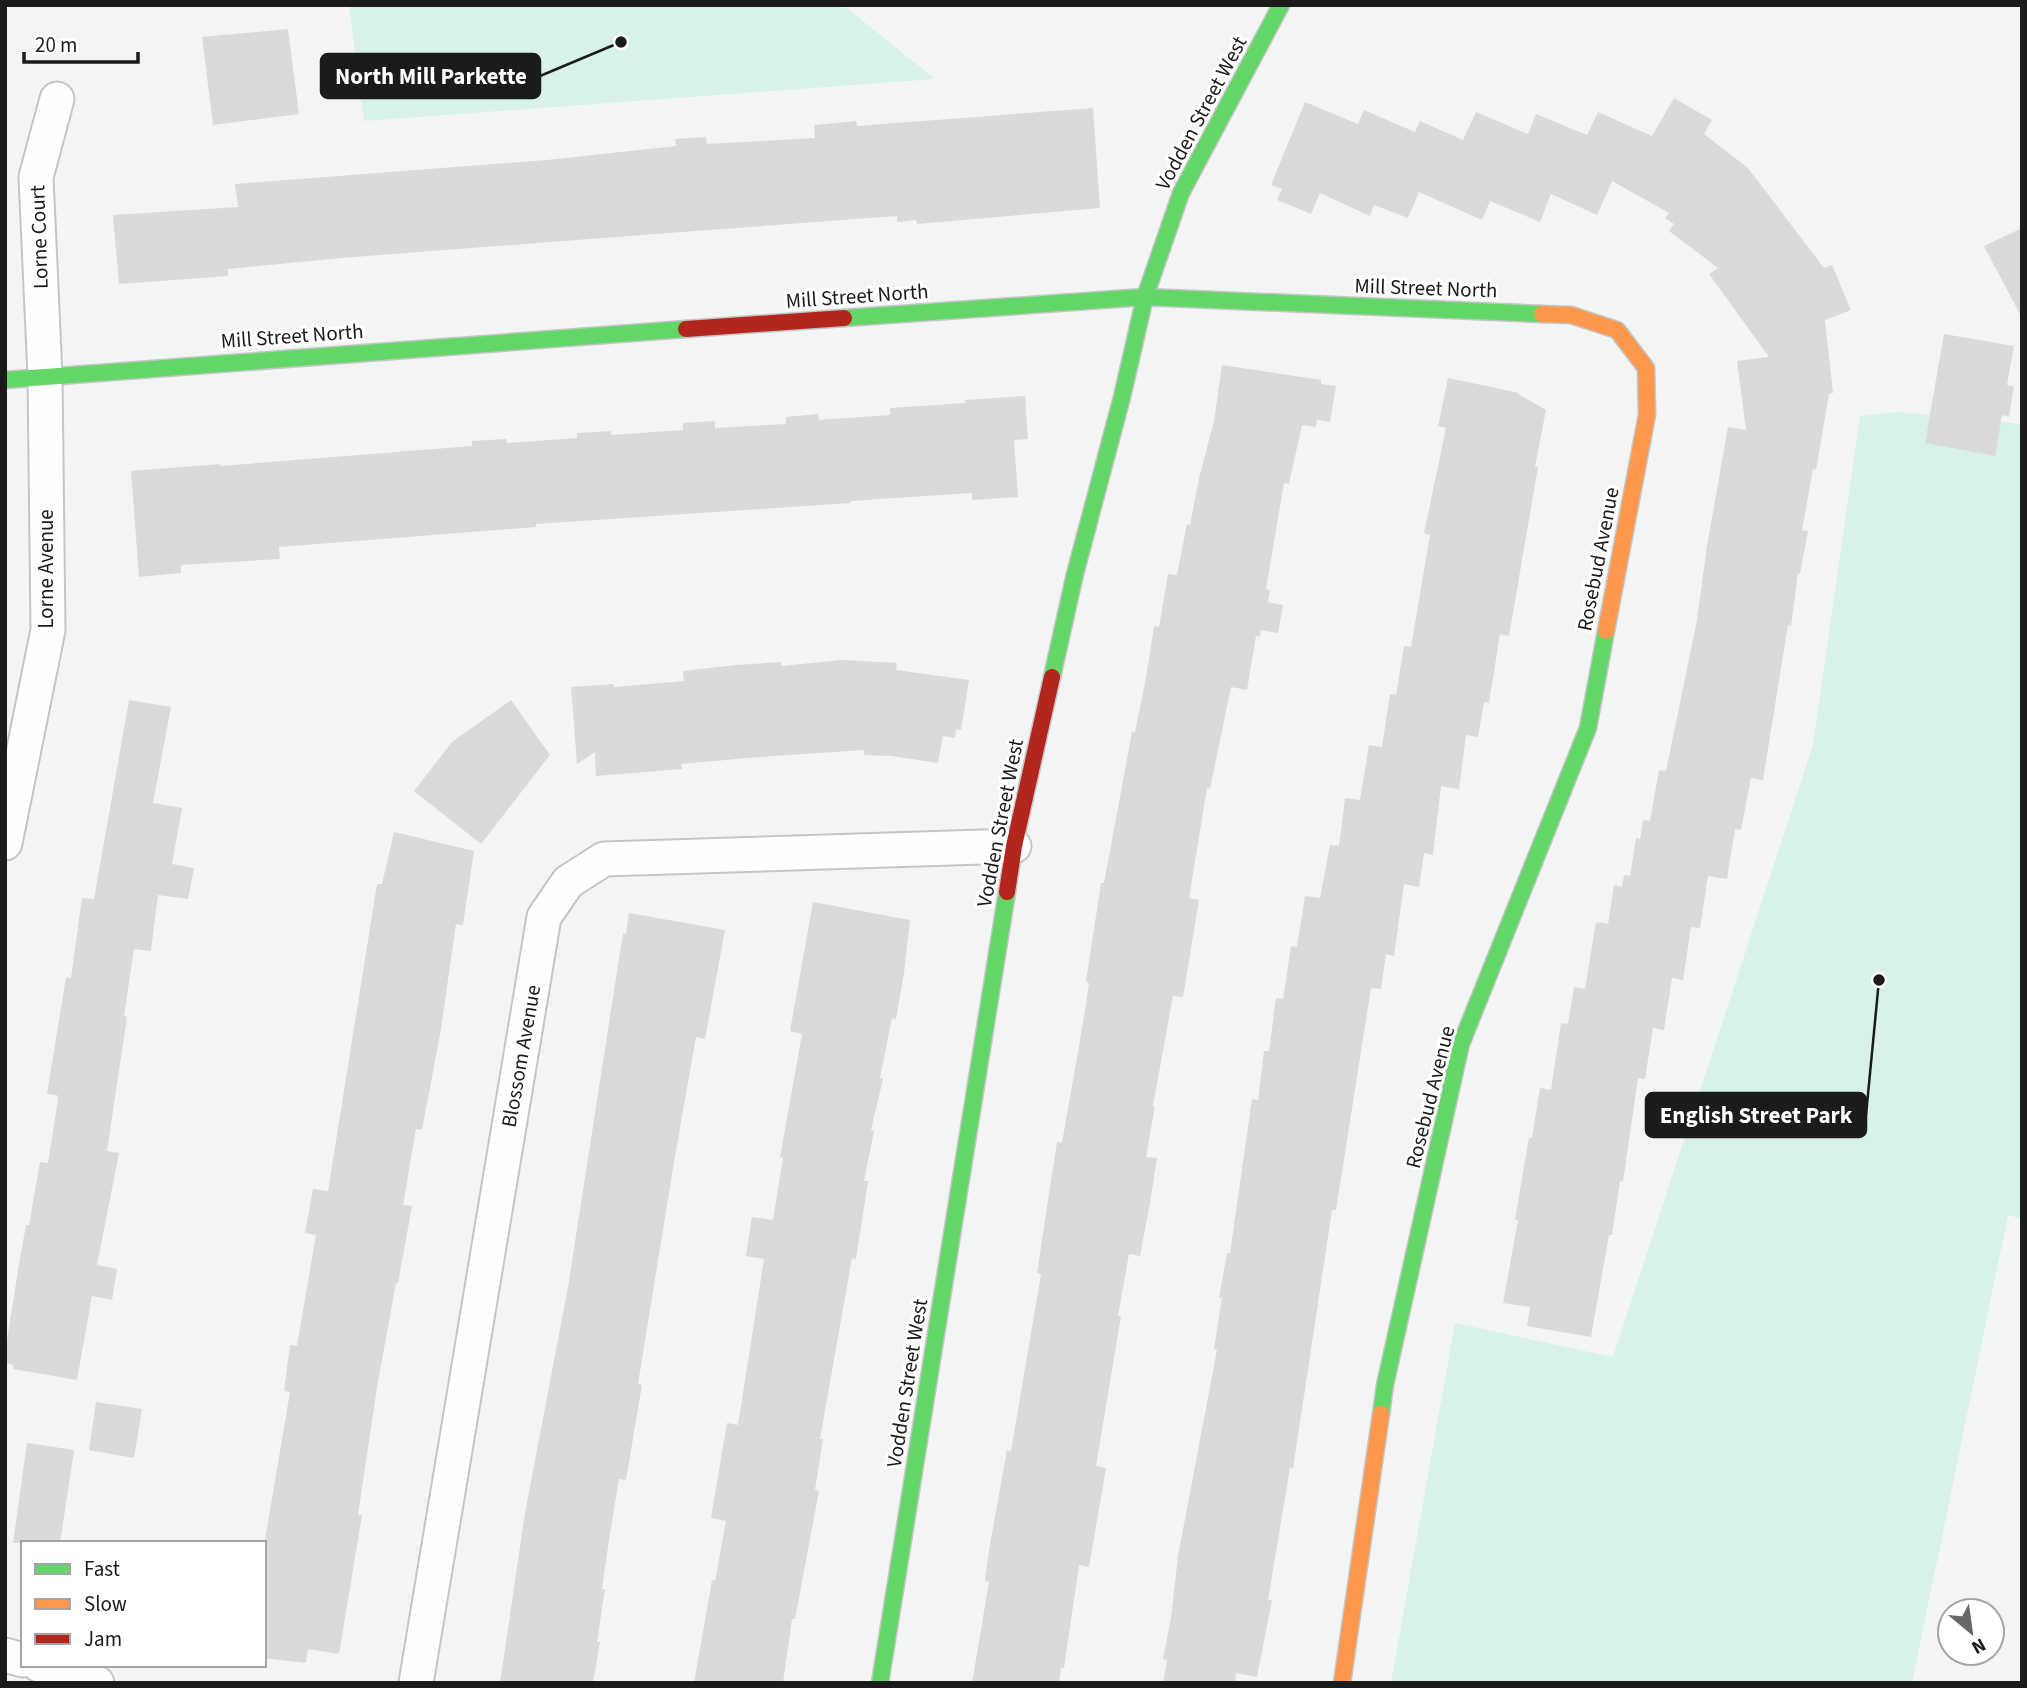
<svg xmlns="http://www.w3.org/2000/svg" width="2027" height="1688" viewBox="0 0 2027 1688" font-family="'Source Sans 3',sans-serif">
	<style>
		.green { fill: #d8f2e7 }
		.building { fill: #d9dbda }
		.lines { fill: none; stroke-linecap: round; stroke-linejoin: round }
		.street-casing { stroke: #c4c6c5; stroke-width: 37 }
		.fast-casing { stroke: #c4c6c5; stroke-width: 19 }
		.slow-casing { stroke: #c4c6c5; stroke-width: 19 }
		.jam-casing { stroke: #c4c6c5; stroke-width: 19 }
		.street { stroke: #fdfefd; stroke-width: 33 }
		.fast { stroke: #63d668; stroke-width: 16 }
		.slow { stroke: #ff974d; stroke-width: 16 }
		.jam { stroke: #b3261e; stroke-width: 16 }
		.labels { text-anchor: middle; stroke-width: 6; stroke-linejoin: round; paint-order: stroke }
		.street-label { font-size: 21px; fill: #1a1b1b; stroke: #fff }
		.leader { fill: none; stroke: #1a1b1b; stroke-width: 2.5 }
		.callout-dot { fill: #1a1b1b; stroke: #fff; stroke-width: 2.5 }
		.callout { fill: #1a1b1b; stroke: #1a1b1b; stroke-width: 2.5 }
		.callout-label { font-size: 23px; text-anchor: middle; font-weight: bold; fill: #fff }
	</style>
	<rect width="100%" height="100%" fill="#f3f5f4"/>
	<g class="green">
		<polygon points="349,5 843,5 935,79 364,121"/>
		<polygon points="1899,412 2022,424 2022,1219 2008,1215 1912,1683 1391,1683 1455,1323 1613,1357 1813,745 1860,416"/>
	</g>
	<g class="building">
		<polygon points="288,29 299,114 213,125 202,37"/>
		<polygon points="1674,98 1712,120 1704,134 1748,168 1824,268 1832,265 1851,310 1825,320 1833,393 1829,394 1816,470 1813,469 1802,530 1808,531 1800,574 1798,573 1791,626 1788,625 1763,780 1751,778 1741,830 1735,829 1727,879 1708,876 1700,928 1691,927 1683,980 1672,978 1664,1030 1653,1028 1645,1079 1638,1078 1623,1182 1620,1181 1612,1235 1609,1235 1591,1337 1527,1326 1530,1307 1503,1303 1518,1220 1515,1220 1529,1137 1532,1138 1540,1088 1551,1090 1561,1023 1568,1024 1574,987 1585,989 1596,922 1608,924 1614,885 1622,887 1624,875 1630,876 1636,838 1640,839 1643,820 1650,821 1659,770 1666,771 1697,620 1707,546 1728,427 1746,430 1737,361 1769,357 1709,274 1718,268 1669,231 1674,224 1665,218 1669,213 1612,181 1597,215 1551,194 1540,222 1490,201 1482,220 1419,192 1408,218 1374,205 1370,216 1320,193 1311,214 1277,200 1282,189 1271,185 1305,102 1358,124 1364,110 1415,132 1420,121 1463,140 1476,112 1528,134 1536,114 1587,135 1598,112 1652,136"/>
		<polygon points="1093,108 1100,208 917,224 916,220 897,222 897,216 669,233 341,258 228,269 228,276 119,284 113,215 238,207 235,184 547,160 676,146 675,139 706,137 707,144 815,138 814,125 856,121 857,126"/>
		<polygon points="2022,228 2022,318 1984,246"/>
		<polygon points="1944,334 2014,346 2007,385 2014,386 2009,417 2002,415 1995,456 1925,443"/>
		<polygon points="1222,365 1321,380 1321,384 1336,386 1330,422 1317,420 1316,427 1302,425 1289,484 1284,483 1266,589 1270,590 1268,602 1283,605 1278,633 1261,630 1260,637 1256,636 1247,690 1231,687 1210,789 1207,788 1189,898 1199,900 1183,997 1173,996 1153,1106 1155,1106 1146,1157 1157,1158 1150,1203 1140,1256 1129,1254 1118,1316 1121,1316 1096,1466 1106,1468 1089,1567 1079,1565 1064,1668 1061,1668 1059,1683 972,1683 989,1582 985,1581 989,1550 1007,1450 1011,1451 1041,1274 1037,1273 1057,1142 1062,1143 1084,1017 1089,983 1086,982 1101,883 1104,883 1132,732 1135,732 1146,678 1154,626 1159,627 1168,574 1177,575 1187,524 1190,525 1199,478 1214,421"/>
		<polygon points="1448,378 1515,392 1546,410 1535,467 1538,467 1509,636 1500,634 1489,703 1484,702 1478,737 1466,735 1459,789 1441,786 1433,855 1424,853 1419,887 1404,884 1394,956 1386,954 1381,989 1371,988 1336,1210 1332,1210 1293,1469 1290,1468 1268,1600 1272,1600 1257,1677 1236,1673 1235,1683 1163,1683 1167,1660 1163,1659 1171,1618 1178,1556 1217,1350 1214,1349 1222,1298 1219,1298 1227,1253 1230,1253 1252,1099 1258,1100 1264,1051 1269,1051 1276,998 1283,999 1291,946 1297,947 1305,896 1320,898 1330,845 1339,846 1345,798 1360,800 1369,745 1382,747 1390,694 1396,695 1404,646 1411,647 1430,535 1424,533 1446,428 1438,426"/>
		<polygon points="1025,396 1028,439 1014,440 1018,497 972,500 972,493 850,501 850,503 536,524 536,527 279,547 280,559 181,565 181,573 139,577 131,471 220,464 221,466 472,446 472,441 506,439 507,443 577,438 577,433 611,431 611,435 683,430 683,423 715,421 715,428 786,424 786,417 818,414 819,420 890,415 890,408 965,403 965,400"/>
		<polygon points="841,660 897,663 896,670 969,680 961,730 956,729 955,738 943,736 938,763 892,756 864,755 864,750 759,757 681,764 682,769 596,776 595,752 577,764 571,687 613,684 614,687 684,681 683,671 737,665 781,662 781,666"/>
		<polygon points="129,700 171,707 153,803 182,808 172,864 194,868 188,899 158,895 151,951 134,949 124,1016 127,1017 107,1151 119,1153 97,1265 117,1269 112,1300 92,1296 77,1380 13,1369 14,1365 5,1363 5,1353 19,1264 26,1225 29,1225 40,1162 48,1163 58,1100 57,1095 47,1094 66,977 71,978 82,898 94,899"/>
		<polygon points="511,700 550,755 481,844 414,791 452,742"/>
		<polygon points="394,832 474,851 463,925 456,924 441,1029 422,1130 416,1129 403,1205 412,1206 398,1283 396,1283 377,1387 358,1515 362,1515 339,1654 308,1649 306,1663 264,1658 265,1540 290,1392 284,1391 290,1345 297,1346 316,1235 305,1233 313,1189 328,1191 377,884 382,884"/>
		<polygon points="813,902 910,920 904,973 896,1019 892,1018 880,1078 883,1079 871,1130 874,1131 864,1181 868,1181 856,1259 852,1258 820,1439 823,1439 815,1490 819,1491 795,1619 792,1619 783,1683 694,1683 712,1580 715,1581 726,1521 711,1518 727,1423 738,1425 764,1259 746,1256 752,1217 773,1220 783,1158 780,1157 802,1034 790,1031"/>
		<polygon points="629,913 725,930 705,1039 696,1037 674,1162 638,1384 642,1385 626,1480 619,1479 609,1540 602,1589 605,1589 597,1642 600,1642 593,1683 500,1683 525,1513 568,1287 623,933 626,934"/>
		<polygon points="96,1402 142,1409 134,1458 89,1450"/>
		<polygon points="27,1443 74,1450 60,1543 13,1543"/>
	</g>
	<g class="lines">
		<defs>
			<g id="street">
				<polyline points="5,843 48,630 45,376 36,177 57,99"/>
				<polyline points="5,1655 23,1660"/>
				<polyline points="39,1665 97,1683"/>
				<polyline points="416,1683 544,917 568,882 604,859 1014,846"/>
			</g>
			<g id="fast">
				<polyline points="844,318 1145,297 1542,314"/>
				<polyline points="5,380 686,329"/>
				<polyline points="1052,677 1075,574 1122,397 1145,297 1181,193 1281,5"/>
				<polyline points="1381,1414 1385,1385 1461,1044 1588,728 1606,631"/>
				<polyline points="880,1683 1007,892"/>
			</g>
			<g id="slow">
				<polyline points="1542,314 1571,315 1617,330 1646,368 1647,415 1606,631"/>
				<polyline points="1342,1683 1381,1414"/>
			</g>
			<g id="jam">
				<polyline points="686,329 844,318"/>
				<polyline points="1007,892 1014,846 1052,677"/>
			</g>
		</defs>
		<use href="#street" class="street-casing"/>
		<use href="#fast" class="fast-casing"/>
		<use href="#slow" class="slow-casing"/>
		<use href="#jam" class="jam-casing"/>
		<use href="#street" class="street"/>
		<use href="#fast" class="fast"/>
		<use href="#slow" class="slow"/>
		<use href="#jam" class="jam"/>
	</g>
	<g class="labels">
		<g class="street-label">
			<text transform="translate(1201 113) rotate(-62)" y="7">Vodden Street West</text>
			<text transform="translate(39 237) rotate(-92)" y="7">Lorne Court</text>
			<text transform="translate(1426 288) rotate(2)" y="7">Mill Street North</text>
			<text transform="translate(857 296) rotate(-4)" y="7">Mill Street North</text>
			<text transform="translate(292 336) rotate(-4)" y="7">Mill Street North</text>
			<text transform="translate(1598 559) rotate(-79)" y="7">Rosebud Avenue</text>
			<text transform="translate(46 569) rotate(-90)" y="7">Lorne Avenue</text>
			<text transform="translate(1000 823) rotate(-79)" y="7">Vodden Street West</text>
			<text transform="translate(521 1056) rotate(-80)" y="7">Blossom Avenue</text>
			<text transform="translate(1430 1097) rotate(-76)" y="7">Rosebud Avenue</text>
			<text transform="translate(907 1383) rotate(-81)" y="7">Vodden Street West</text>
		</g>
	</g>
	<path class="leader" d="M621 42L540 76M1879 980L1866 1115"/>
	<g class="callout-dot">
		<circle cx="621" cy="42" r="7"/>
		<circle cx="1879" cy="980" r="7"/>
	</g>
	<g class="callout">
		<rect x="321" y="54" width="219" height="44" rx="7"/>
		<rect x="1646" y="1093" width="220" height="44" rx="7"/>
	</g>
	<g class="callout-label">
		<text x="431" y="84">North Mill Parkette</text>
		<text x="1756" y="1123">English Street Park</text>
	</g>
	<rect width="2027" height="1688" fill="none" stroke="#1a1b1b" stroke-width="14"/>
	<rect x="21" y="1541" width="245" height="126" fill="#ffffff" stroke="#a3a4a4" stroke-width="2"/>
	<rect x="35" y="1564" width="35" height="10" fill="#63d668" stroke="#a3a4a4" stroke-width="2"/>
	<text x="84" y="1576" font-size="21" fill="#1a1b1b">Fast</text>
	<rect x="35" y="1599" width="35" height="10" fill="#ff974d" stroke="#a3a4a4" stroke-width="2"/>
	<text x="84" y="1611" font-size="21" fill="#1a1b1b">Slow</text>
	<rect x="35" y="1634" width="35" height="10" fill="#b3261e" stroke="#a3a4a4" stroke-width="2"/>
	<text x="84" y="1646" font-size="21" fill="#1a1b1b">Jam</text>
	<g transform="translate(1971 1632) rotate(151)"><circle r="33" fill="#ffffff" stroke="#a3a4a4" stroke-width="2"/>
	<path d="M0-5L12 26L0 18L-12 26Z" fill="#666767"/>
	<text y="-10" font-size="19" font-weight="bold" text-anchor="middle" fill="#1a1b1b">N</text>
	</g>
	<path d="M24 52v10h114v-10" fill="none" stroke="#1a1b1b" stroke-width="3.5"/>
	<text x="35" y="52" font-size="21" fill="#1a1b1b" stroke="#ffffff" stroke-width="5" paint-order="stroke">20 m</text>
</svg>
